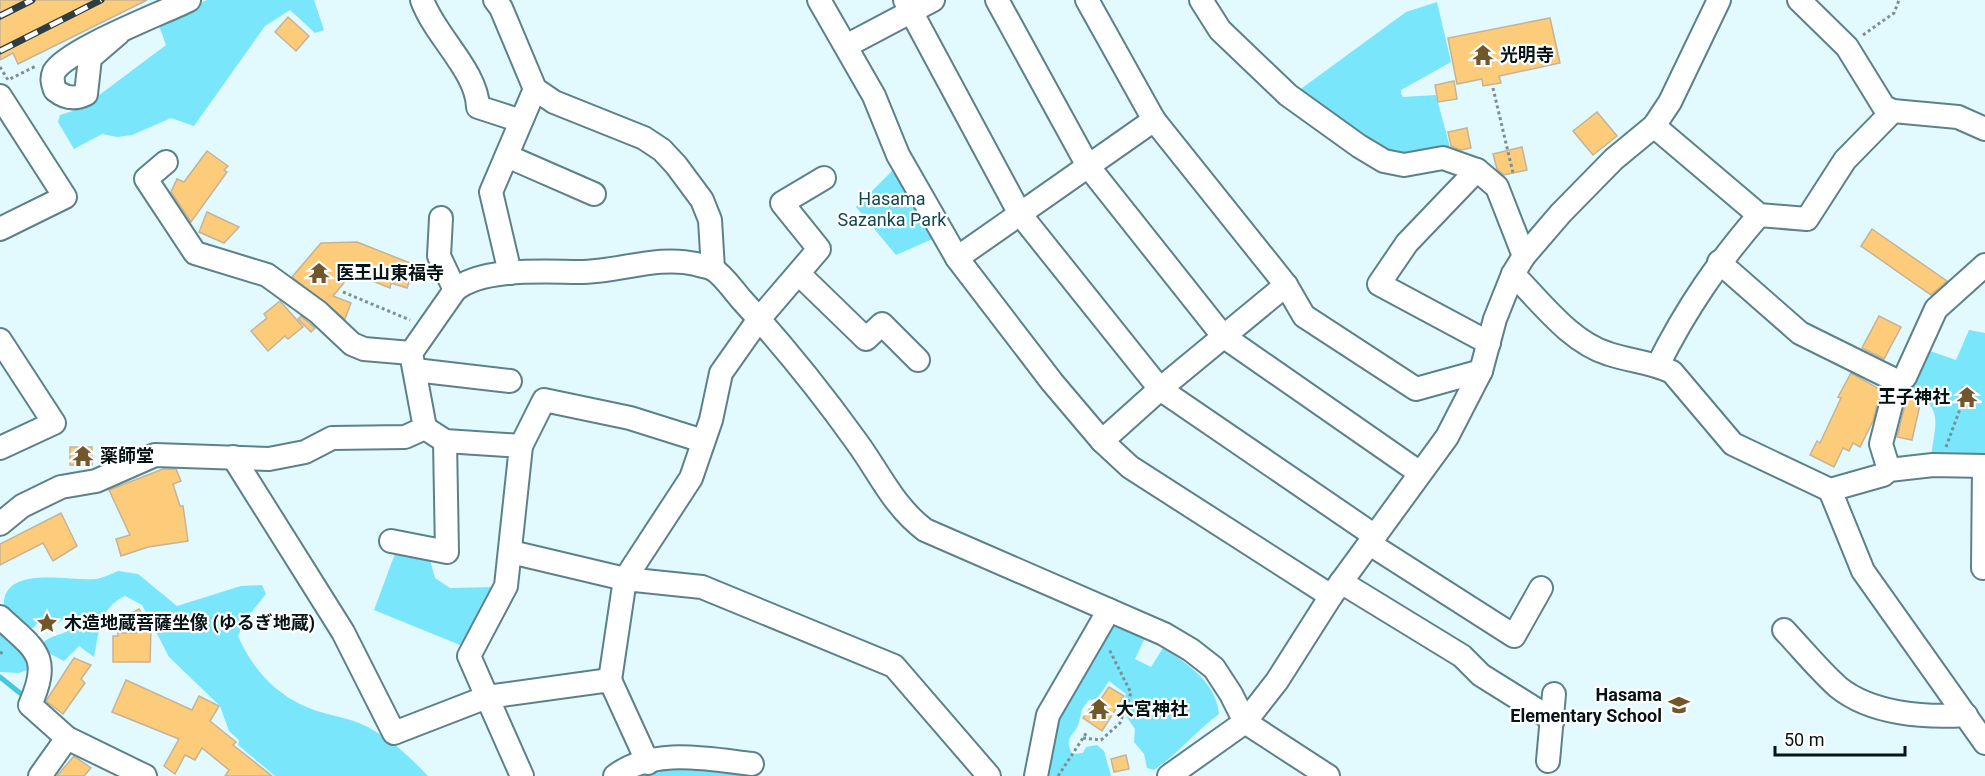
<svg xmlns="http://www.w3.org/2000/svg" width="1985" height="776" viewBox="0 0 1985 776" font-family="Roboto,'Noto Sans JP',sans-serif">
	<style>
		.green { fill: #79e6fb }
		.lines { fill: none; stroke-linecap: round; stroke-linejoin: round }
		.stream { stroke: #47c7dd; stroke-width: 5 }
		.building { fill: #fccc7a; stroke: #c4b398; stroke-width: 1.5 }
		.minor-casing { stroke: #5d8189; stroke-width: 26 }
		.path { stroke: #7c8f93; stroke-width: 3; stroke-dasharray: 3 3; stroke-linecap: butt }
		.minor { stroke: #fff; stroke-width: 22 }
		.rail-casing { stroke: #2e3e40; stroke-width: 7 }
		.rail { stroke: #fff; stroke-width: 4.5; stroke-dasharray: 14; stroke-linecap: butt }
		.labels { text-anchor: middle; stroke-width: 4.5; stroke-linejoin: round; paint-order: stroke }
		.poi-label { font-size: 18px; font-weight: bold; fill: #061416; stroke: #fff; text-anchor: start }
		.park-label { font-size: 18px; fill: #104851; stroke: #fff }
	</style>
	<rect width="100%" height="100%" fill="#e2f9fe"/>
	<g class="green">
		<polygon points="207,0 314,0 324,30 315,33 290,10 265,26 194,126 171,118 132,135 117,137 102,134 74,149 58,122 60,115 82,108 166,45 158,23"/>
		<polygon points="1437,2 1451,62 1401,90 1401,94 1403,97 1436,95 1452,155 1384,156 1298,91 1406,12"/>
		<polygon points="897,166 937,237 896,255 856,207"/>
		<path d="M 1969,330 L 1985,333 L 1985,461 L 1931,459 C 1935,422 1946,406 1906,390 L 1914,381 L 1927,350 L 1956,360 Z"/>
		<polygon points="396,551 430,560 435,578 450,588 495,587 465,647 374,610"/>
		<path d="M 118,571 L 138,574 L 177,606 L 241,586 L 262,585 L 266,594 L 246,619 L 238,636 C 251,666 272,691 302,705 C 320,714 341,716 359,723 C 387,735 408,755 428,776 L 275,776 L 238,745 L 239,740 L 229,731 L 220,706 L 169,657 L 142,605 L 125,596 C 100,607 99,632 94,657 L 79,646 L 64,661 L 43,650 L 43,642 C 54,634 65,635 73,627 L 66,617 L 58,623 L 45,615 L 33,628 L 25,627 L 4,607 C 1,563 73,582 96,579 C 103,578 111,574 118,571 Z"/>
		<path d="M 1109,618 L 1143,633 L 1145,638 L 1135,659 L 1151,667 L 1163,648 C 1188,664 1216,682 1219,714 C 1196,731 1178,754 1154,770 L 1147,768 L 1144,754 L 1134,742 L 1135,729 L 1122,710 L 1126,694 L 1109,681 L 1097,699 L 1089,700 C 1079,712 1083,710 1079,722 C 1075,737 1063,735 1072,754 L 1083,753 L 1086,747 L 1097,745 L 1104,751 L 1111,776 L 1046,776 L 1053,717 Z"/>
		<polygon points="0,626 20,646 30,665 27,670 19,673 0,672"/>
		<polygon points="667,763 751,772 757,776 629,776"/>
	</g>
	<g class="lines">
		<polyline class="stream" points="0,677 20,693"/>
	</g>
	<g class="building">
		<polygon points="0,0 147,0 18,64 13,53 0,60"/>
		<polygon points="288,17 309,36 296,51 275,32"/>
		<polygon points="1550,18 1560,63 1499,76 1501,83 1483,86 1482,79 1457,84 1448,38"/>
		<polygon points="1454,81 1457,99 1438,102 1435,85"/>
		<polygon points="1597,112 1617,136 1593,155 1573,131"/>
		<polygon points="1467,128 1471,148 1461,150 1451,146 1448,132"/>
		<polygon points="1522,147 1527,170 1504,175 1497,169 1493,154"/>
		<polygon points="207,151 228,166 224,170 227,172 191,222 171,192 177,179 184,182"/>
		<polygon points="207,212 239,227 224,243 199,232"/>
		<polygon points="1872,229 1947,281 1931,295 1861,246"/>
		<polygon points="357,242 415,265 407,288 391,283 390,288 352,273 333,296 351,303 345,319 292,277 321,243"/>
		<polygon points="280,301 303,327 288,339 285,336 268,351 251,331 267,318 264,314"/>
		<polygon points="301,316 315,328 311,332 298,319"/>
		<polygon points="1879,316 1901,327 1884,359 1862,348"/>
		<polygon points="1851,373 1881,390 1873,421 1860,447 1853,443 1849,451 1843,448 1834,467 1810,455 1817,441 1820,443 1841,398 1838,397"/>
		<polygon points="1962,387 1977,392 1971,408 1956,402"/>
		<polygon points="1907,397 1921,400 1912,440 1897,437"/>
		<rect x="70" y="447" width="22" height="18"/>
		<polygon points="163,469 176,469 181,481 173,484 180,506 183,506 188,541 148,547 121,556 116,539 130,535 109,490"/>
		<polygon points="61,513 77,546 53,561 43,543 0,565 0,544"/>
		<polygon points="139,609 151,628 150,662 113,662 113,636 118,636 118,633 136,633 126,616"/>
		<polygon points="74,658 91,665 81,679 85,683 63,714 46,701"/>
		<polygon points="126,680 192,710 199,696 219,706 210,721 236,742 233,745 272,776 225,776 229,770 202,748 195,760 185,755 175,774 164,766 179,739 112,712"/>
		<polygon points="1109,687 1124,696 1102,731 1083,718 1093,704 1096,706"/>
		<polygon points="1126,755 1129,769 1114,772 1111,759"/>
		<polygon points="74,756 91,768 84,776 57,776"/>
	</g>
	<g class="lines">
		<defs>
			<g id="minor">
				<path d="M 422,0 C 435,36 477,71 478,107 L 521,121"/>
				<polyline points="495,0 501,8 535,89 554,102 644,138 662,150 676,165 702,200 710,220 713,269"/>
				<polyline points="819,0 874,96 898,155 957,258 1052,382 1102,441 1130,467 1331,596"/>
				<polyline points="905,0 1020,214 1160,389 1375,536"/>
				<polyline points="997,0 1088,166 1223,336 1420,473"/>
				<polyline points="1087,0 1154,120 1286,285 1304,316 1416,389 1481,371"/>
				<polyline points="1201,0 1220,30 1288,95 1359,146 1384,161 1404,165 1443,158 1477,170 1497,187 1524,256"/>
				<polyline points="1799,0 1847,47 1884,107 1893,111 1958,117 1985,129"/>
				<path d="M 118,34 L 90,58 L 86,94 C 74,100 65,98 55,90 C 53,84 51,79 54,72 C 66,50 163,13 189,0"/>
				<polyline points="846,46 933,0"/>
				<polyline points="0,96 65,197 0,229"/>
				<polyline points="1654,126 1759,215 1807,219 1845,160 1893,111"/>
				<polyline points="507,156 594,194"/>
				<polyline points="166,162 146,179 195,253 267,275 318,312 352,344 364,349 411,353"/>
				<polyline points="1477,170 1407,243 1379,284 1489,343"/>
				<polyline points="441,218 439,256 455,290"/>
				<polyline points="957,258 1154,120"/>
				<polyline points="1719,262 1800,333 1897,381"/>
				<polyline points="510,273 491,192 535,89"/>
				<polyline points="799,274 866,339 882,324 918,360"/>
				<path d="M 1513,274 C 1541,302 1570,342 1609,354 C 1630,361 1652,362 1672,372 L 1733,444 L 1830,490 L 1883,475 L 1889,470 L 1933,465 L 1985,466"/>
				<polyline points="0,340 54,423 0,448"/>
				<path d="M 1658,365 C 1687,307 1717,264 1759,215"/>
				<polyline points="415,370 510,381"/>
				<polyline points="1102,441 1160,389 1286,285"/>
				<polyline points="521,446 544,400 630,418 703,441"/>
				<polyline points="233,457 343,632 394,733 487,697 469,656 506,586 521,446 445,441 425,428"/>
				<polyline points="1889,470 1881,444 1897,381 1905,377 1936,309 1985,265"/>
				<polyline points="1830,490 1863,571 1985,743"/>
				<path d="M 0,524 L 22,506 L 61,487 L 96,481 L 155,455 L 269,459 L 305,452 L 332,438 L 405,437 L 425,428 L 411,353 L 455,290 C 482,267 545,272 579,272 C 619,272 657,255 696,264 C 701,266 709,267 713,269 C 724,276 733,290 741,299 C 782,344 821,392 856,441 C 879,472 893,506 925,530 L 1164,634 L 1191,650 L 1214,668 L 1231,694 L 1245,722 L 1328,776"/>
				<polyline points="391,541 447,552 445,441"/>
				<polyline points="1370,544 1514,636 1541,588"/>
				<polyline points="511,552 625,579 691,478 711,420 721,373 759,319 819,249 782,203 824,178"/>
				<polyline points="1983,568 1984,466"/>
				<polyline points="1341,582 1462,656 1481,675 1553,720"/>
				<path d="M 0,617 C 35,650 52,655 30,705 L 67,738 L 145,776"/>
				<path d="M 1784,630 C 1802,649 1819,670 1838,687 C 1871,714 1925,718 1966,715"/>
				<polyline points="610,680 625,579 702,587 894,666 989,776"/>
				<polyline points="1548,761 1554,694"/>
				<polyline points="40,776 67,738"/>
				<polyline points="522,776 487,697 610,680 648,763"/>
				<path d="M 615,776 C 653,747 708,759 752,764"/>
				<polyline points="1036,776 1048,715 1109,610"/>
				<polyline points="1169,776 1245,722 1277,681 1331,596 1447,437 1481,371 1495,319 1513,274 1524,256 1561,213 1614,159 1654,126 1670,102 1719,0"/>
			</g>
		</defs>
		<use href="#minor" class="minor-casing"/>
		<g class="path">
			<polyline points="1863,35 1894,13 1899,0"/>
			<polyline points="0,67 8,80 36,66"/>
			<polyline points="1493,88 1513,173"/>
			<polyline points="343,292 410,320"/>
			<polyline points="1946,447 1960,409"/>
			<polyline points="0,652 3,654"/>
			<polyline points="1083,738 1101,740 1120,723 1131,693 1109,649"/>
			<polyline points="1058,776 1087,732"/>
		</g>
		<use href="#minor" class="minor"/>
		<defs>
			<g id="rail">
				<polyline points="0,16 32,0"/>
				<polyline points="0,51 101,0"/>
			</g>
		</defs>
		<use href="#rail" class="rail-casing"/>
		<use href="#rail" class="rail"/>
	</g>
	<defs>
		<symbol id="temple-bare" viewBox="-9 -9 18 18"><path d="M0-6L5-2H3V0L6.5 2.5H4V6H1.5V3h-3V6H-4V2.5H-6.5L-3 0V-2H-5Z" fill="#715729" stroke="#fff" stroke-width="2.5" paint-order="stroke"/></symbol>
		<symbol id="sight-bare" viewBox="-9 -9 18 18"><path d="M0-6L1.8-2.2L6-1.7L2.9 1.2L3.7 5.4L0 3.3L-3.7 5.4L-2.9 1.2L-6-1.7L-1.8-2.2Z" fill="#715729" stroke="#fff" stroke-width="2.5" paint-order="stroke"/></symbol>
		<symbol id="school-bare" viewBox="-9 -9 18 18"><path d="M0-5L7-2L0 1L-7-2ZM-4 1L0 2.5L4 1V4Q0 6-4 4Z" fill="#715729" stroke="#fff" stroke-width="2.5" paint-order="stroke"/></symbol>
	</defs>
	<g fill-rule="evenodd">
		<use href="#temple-bare" x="1468" y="40" width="30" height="30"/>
		<use href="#temple-bare" x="304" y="258" width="30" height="30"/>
		<use href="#temple-bare" x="1952" y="382" width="30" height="30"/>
		<use href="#temple-bare" x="68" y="441" width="30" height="30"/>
		<use href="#sight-bare" x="32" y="608" width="30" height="30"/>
		<use href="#school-bare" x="1664" y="690" width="30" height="30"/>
		<use href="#temple-bare" x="1084" y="694" width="30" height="30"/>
	</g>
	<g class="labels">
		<g class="poi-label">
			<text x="1500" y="61">光明寺</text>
			<text x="336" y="279">医王山東福寺</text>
			<text x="1950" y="403" text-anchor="end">王子神社</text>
			<text x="100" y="462">薬師堂</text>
			<text x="64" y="629">木造地蔵菩薩坐像 (ゆるぎ地蔵)</text>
			<text x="1662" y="701" text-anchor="end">Hasama<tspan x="1662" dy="21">Elementary School</tspan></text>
			<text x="1116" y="715">大宮神社</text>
		</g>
		<g class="park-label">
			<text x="892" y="205">Hasama<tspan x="892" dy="21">Sazanka Park</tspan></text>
		</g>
	</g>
	<path d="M1775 746v9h130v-9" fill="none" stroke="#061416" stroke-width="3"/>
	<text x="1784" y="746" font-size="18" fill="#061416" stroke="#ffffff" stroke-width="4.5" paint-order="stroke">50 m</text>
</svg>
